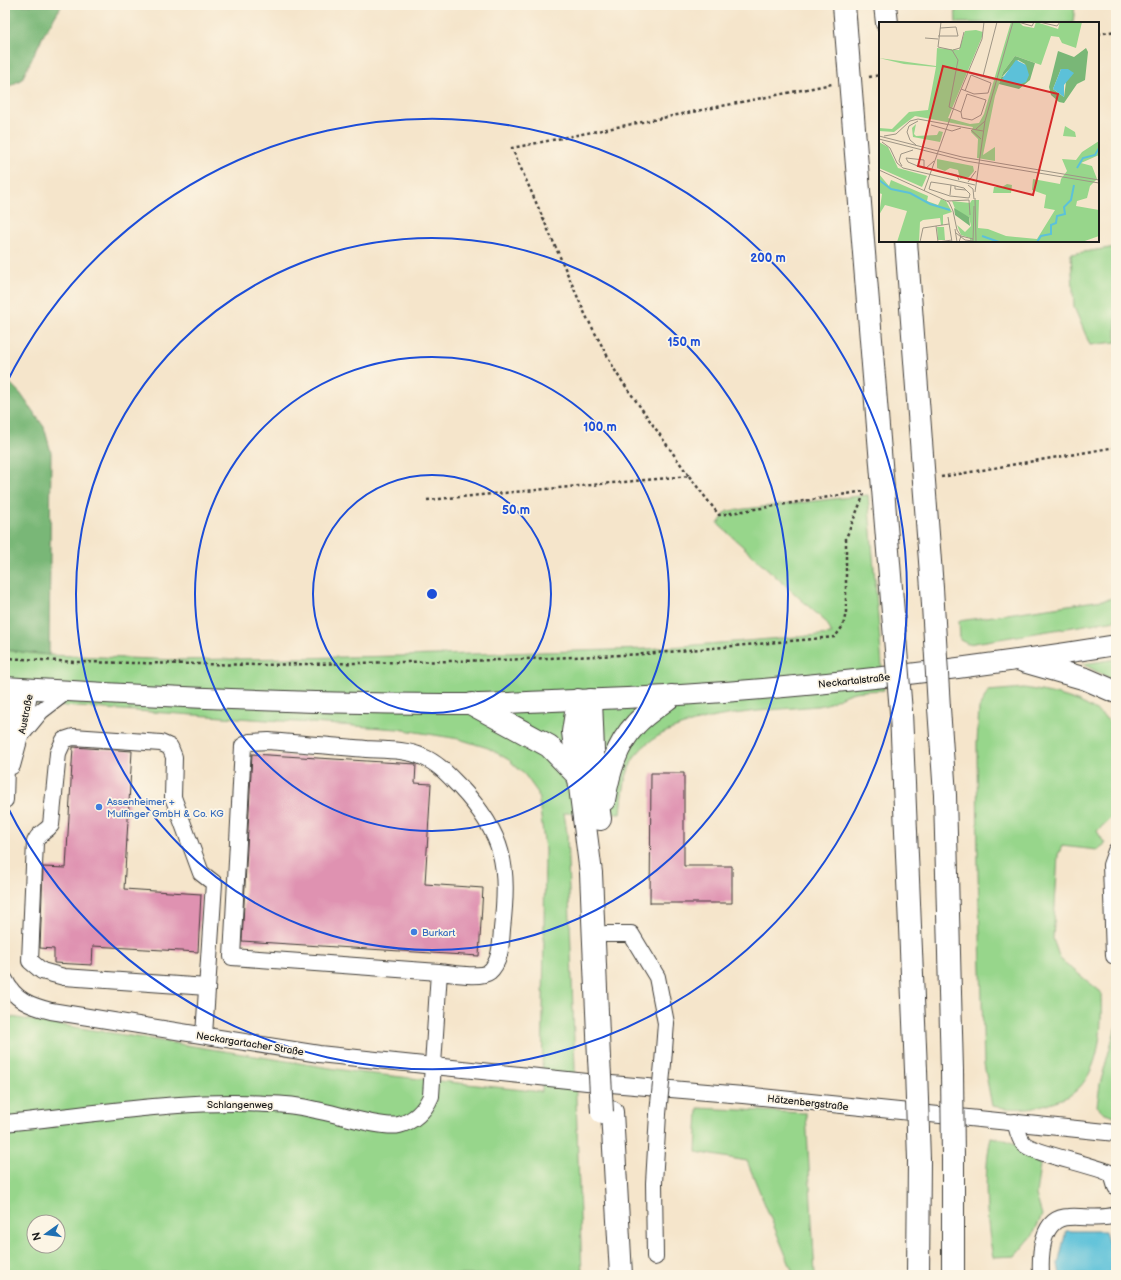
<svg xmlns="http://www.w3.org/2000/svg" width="1121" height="1280" viewBox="0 0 1121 1280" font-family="'Balsamiq Sans',sans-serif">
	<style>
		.green { fill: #97d68b; stroke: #5a7954; fill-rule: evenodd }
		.forest { fill: #79b777; stroke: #4a6a4a }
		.water { fill: #5cc1d9; stroke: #3c6e7a }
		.building { fill: #df92b1 }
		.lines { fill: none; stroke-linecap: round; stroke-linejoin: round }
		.minor-casing { stroke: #3d3a36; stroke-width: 18 }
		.major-casing { stroke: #3d3a36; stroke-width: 22 }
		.highway-casing { stroke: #3d3a36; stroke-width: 24 }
		.path { stroke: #3d3a36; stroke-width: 2.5; stroke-dasharray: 3 3; stroke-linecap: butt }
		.minor { stroke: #fff; stroke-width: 16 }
		.major { stroke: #fff; stroke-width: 20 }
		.highway { stroke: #fff; stroke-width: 22 }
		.minor-bridge-casing { stroke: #3d3a36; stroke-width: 18; stroke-linecap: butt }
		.highway-bridge-casing { stroke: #3d3a36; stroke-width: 24; stroke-linecap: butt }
		.minor-bridge { stroke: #fff; stroke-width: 16 }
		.highway-bridge { stroke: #fff; stroke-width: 22 }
		.ring { fill: none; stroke: #1d4ed8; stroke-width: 2 }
		.shop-dot { fill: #3f7fe0; stroke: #fcf5e5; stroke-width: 1.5 }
		.labels { text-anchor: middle; stroke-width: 3.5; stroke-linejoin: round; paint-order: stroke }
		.street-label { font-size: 10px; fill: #1c1c1c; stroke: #fcf5e5 }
		.shop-label { font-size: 10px; fill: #366cbe; stroke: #fcf5e5; text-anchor: start }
		.inset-river { fill: none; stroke: #5cc1d9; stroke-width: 2 }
		.inset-road { fill: none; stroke: #9e9585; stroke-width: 1 }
		.view { fill: #d62828; fill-opacity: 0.15; stroke: #d62828; stroke-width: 2 }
		.inset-edge { fill: none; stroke: #1c1c1c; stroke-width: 2 }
		.centre { fill: #1d4ed8; stroke: #fcf5e5; stroke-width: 2 }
		.ring-label { font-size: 12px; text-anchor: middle; font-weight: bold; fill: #1d4ed8; stroke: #fcf5e5; stroke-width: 3.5; stroke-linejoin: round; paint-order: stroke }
	</style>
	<rect width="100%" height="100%" fill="#fcf5e5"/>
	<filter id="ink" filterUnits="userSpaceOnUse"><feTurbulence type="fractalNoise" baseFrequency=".025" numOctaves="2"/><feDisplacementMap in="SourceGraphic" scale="8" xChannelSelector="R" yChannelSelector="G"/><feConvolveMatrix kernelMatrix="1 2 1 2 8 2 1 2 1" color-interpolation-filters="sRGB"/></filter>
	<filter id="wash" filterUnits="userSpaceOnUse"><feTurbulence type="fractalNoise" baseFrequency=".012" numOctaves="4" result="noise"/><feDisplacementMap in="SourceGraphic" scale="16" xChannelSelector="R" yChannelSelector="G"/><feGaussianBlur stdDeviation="0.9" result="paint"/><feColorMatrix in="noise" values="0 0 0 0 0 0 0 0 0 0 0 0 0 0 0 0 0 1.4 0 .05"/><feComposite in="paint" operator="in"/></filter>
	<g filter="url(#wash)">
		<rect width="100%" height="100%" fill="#f5e5cb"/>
		<g class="green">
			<polygon points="955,5 1075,5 1073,23 956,23"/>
			<polygon points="1116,247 1116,342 1090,345 1074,307 1071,254"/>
			<path d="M 868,495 L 884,690 C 873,691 858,690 848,694 C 835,699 833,704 817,706 C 768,711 667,712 636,755 C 624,772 623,794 621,814 L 564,813 L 567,833 L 582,1275 L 5,1275 L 5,1016 L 355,1072 L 542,1092 L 545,850 L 538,793 L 525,775 L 509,760 L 488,748 L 459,739 L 398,729 L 5,702 L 5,650 L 49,655 L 178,660 L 401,656 L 646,649 L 832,634 L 827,623 L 718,524 L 727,511 ZM 34,1222 L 58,1222 L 58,1246 L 34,1246 Z"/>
			<polygon points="1116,598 1116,620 968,644 960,640 959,621"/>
			<polygon points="1116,659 1116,682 1083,664"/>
			<path d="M 1024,688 C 1060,694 1090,700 1116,728 L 1116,817 L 1112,817 L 1097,831 L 1105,844 L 1097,850 L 1062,846 L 1058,855 L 1053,939 L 1060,959 L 1101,992 C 1102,1025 1102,1072 1072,1094 C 1067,1098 1058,1100 1052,1102 C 1032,1110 1013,1110 992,1106 L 984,1064 L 978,873 L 977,743 L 979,708 L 988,691 Z"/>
			<polygon points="1116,1026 1116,1117 1103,1112 1097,1106 1100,1084"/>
			<polygon points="698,1108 806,1113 815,1275 794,1275 747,1161 696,1152"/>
			<path d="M 991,1137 C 1014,1141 1026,1147 1040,1165 L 1036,1195 L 1042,1215 L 1033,1235 L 1015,1256 L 993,1257 C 986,1222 983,1172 991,1137 Z"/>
		</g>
		<g class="forest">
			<polygon points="6,5 62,5 43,36 22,79 5,89"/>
			<polygon points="5,378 20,393 44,427 51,452 49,655 5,650"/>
		</g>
		<polygon class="water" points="1066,1231 1105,1231 1116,1265 1113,1275 1060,1275 1058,1264"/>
		<g id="blocks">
			<g class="building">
				<polygon points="73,747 132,751 124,889 201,894 198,952 93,946 92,965 54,963 54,949 40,948 43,867 66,868"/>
				<polygon points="252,754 416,764 415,783 431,784 425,884 483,888 479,956 242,941"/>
				<polygon points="651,773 684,773 684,866 732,866 732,903 650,903"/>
			</g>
		</g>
	</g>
	<g filter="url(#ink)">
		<use href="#blocks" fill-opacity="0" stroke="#3d3a36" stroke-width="1"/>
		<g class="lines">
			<defs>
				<g id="minor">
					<polyline points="22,734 41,711 67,691"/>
					<polyline points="12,766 24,722 30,688"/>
					<polyline points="5,800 7,733 18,688"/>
					<polyline points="606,934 631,934 657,977 666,1023 663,1063"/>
					<polyline points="1114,956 1111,865 1116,851"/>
					<path d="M 5,980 C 14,1000 31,1006 51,1011 L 319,1054 L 587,1082 L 743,1095 L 1116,1133"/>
					<path d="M 204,1035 L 214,883 L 201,873 L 173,797 L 174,757 L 170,747 L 161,743 L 73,737 L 64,740 L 58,753 L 51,825 C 45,833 39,832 35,842 L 30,961 L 42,971 L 64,977 L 207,987"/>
					<path d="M 1015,1122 C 1017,1128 1019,1138 1023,1143 C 1033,1154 1093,1164 1112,1174 L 1116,1187"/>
					<path d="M 5,1123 C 91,1115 181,1099 267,1104 C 283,1104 300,1106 316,1110 C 334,1113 383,1129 399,1125 C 414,1121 425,1110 431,1096 L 439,972 C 451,973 480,979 489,972 C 501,962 501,942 502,929 C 509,866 505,835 460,787 C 449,776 438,763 423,757 C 406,749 384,750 366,749 C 334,746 301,744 269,741 L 250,742 L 243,746 L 232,957 L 439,972"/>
					<polyline points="655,1257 654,1183 658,1114"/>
					<path d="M 1041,1275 C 1040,1255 1041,1217 1069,1217 C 1084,1216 1101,1220 1116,1215"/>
				</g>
				<path id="major" d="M 5,687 C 159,697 315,704 469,704 C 505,704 540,701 576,700 C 757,694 937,674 1116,645"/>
				<g id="highway">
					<polyline points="885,5 887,23"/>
					<polyline points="1023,661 1086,679 1116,692"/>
					<polyline points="578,700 573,732 591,873 599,1058"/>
					<polyline points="591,700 594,776 600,819"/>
					<polyline points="472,704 549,746 578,776"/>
					<polyline points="939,708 945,795 952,1071"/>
					<polyline points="901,712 916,1070"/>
					<path d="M 604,800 C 609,772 616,745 636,724 C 646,713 660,705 671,696"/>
					<polyline points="612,1112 621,1275"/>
					<polyline points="918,1275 919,1160"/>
					<polyline points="953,1275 953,1160"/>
				</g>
			</defs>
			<use href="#minor" class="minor-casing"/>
			<use href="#major" class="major-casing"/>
			<use href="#highway" class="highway-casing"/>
			<g class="path">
				<polyline points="1098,34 1116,31"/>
				<polyline points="869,77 880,75"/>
				<polyline points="689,476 719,515 865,491"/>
				<polyline points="941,477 1116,447"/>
				<polyline points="427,500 689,476 617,374 586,316 512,148 832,84"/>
				<polyline points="5,658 76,662 260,665 502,660 645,654 835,637 843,626 846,612 846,538 864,494"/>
			</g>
			<use href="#minor" class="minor"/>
			<use href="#major" class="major"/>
			<use href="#highway" class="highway"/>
			<defs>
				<polyline id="minor-bridge" points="658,1114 663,1063"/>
				<g id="highway-bridge">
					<polyline points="844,5 901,712"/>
					<polyline points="906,241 932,588 939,708"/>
					<polyline points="599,1058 602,1112"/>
					<polyline points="916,1070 919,1160"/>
					<polyline points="952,1071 953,1160"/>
				</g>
			</defs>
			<use href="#minor-bridge" class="minor-bridge-casing"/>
			<use href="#highway-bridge" class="highway-bridge-casing"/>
			<use href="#minor-bridge" class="minor-bridge"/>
			<use href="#highway-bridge" class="highway-bridge"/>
		</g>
	</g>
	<g class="ring">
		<circle cx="432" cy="594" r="119"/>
		<circle cx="432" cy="594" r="237"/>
		<circle cx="432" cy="594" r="356"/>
		<path d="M5 386A475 475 0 1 1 5 802"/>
	</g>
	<g class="shop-dot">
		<circle cx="99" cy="807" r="4"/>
		<circle cx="414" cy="932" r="4"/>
	</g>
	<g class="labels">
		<g class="street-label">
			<text transform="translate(854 680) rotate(-6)" y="4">Neckartalstraße</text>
			<text transform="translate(25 714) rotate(-79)" y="4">Austraße</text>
			<text transform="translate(250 1043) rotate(9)" y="4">Neckargartacher Straße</text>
			<text transform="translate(808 1102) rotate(6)" y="4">Hätzenbergstraße</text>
			<text x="240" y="1108">Schlangenweg</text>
		</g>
		<g class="shop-label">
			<text x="107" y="805">Assenheimer +<tspan x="107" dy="12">Mulfinger GmbH &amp; Co. KG</tspan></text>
			<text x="422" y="936">Burkart</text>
		</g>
	</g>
	<g transform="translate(879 22)">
		<rect width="220" height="220" fill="#f5e5cb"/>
		<path d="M 132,0 L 140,0 L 144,4 L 155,6 L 157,0 L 179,7 L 181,0 L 203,0 L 197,26 L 183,21 L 180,15 L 172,14 L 162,43 L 136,34 L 124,50 L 116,74 L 104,133 L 116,125 L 116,139 L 98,136 L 99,117 L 92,110 L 94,105 L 36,94 L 15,110 L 0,109 L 0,106 L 13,107 L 30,90 L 49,88 L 57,45 L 25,42 L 0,36 L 57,44 L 58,26 L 80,28 L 86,9 L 97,8 L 104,10 L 103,15 L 69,96 L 91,102 L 100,101 L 105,92 ZM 37,102 L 35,112 L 37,114 L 58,113 L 60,109 L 64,110 L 61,120 L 34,115 L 33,106 ZM 186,104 L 196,110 L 197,115 L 184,114 ZM 220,119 L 220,133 L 202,141 L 213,144 L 218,157 L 211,164 L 208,176 L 198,179 L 197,184 L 220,188 L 220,214 L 203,220 L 82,220 L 91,220 L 91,216 L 82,213 L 78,203 L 86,210 L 92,204 L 90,195 L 77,189 L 73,179 L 91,181 L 93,178 L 100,178 L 99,206 L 109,207 L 127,214 L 158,217 L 176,188 L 165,186 L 167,173 L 153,168 L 154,157 L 181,162 L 182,157 L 188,149 L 183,137 L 197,138 L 203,130 ZM 0,120 L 9,125 L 19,146 L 48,154 L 43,165 L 0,146 ZM 58,137 L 94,144 L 95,149 L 90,155 L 81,157 L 79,148 L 71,146 L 66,149 L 58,146 ZM 0,152 L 10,164 L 12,158 L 49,174 L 48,179 L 59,183 L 62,177 L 67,179 L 73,190 L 64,193 L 64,203 L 62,203 L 61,196 L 44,198 L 41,200 L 40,220 L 18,220 L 28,189 L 6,183 L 0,193 L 3,172 L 0,171 ZM 128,162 L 133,163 L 132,171 L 114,171 L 115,165 L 123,165 ZM 58,205 L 65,205 L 66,218 L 59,218 Z" fill="#97d68b"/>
		<path d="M 207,26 L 209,30 L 206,58 L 198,62 L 185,81 L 180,80 L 172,73 L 170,65 L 179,29 L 195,35 ZM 182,47 L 185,47 L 187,60 L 185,75 L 174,67 ZM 136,34 L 156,41 L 151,58 L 140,67 L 120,62 L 124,50 ZM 139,38 L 146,42 L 147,47 L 123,55 ZM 75,186 L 90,195 L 91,204 L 76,193 Z" fill="#79b777" fill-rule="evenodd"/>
		<path d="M 137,38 L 147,43 L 150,53 L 147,60 L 139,63 L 123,57 ZM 182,47 L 189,47 L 195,51 L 185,63 L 185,75 L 174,67 Z" fill="#5cc1d9"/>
		<path class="inset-river" d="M 198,146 L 204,136 L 216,133 L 220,126M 0,158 L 12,167 L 31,171 L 51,182 L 71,188M 103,214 L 120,220M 158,220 L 162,214 L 172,212 L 172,203 L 177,201 L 178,194 L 186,192 L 185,185 L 192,178 L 195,163"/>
		<path class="inset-road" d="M 62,0 L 59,25 L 73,28 L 79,38 L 70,85 L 82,90 L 83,96 L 93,98 L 102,93 L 107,78 L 88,72 L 82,90M 139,0 L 153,4 L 155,0M 160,0 L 178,4 L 181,0M 59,14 L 79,14 L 77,5 L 61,6M 46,16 L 59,17M 74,28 L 81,26 L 85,10M 90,51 L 117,58M 104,54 L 118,0M 82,67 L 95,72 L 109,71 L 112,61 L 92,53 L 86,69M 52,103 L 73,109 L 82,106M 97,107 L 106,99M 92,108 L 102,117M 0,114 L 83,135 L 220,158M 5,114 L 17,112 L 31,99 L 39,97 L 104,109M 0,117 L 87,139 L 220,161M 3,120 L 11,126 L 18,141 L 24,146 L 96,163M 37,123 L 31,118 L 28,110 L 30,104 L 39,99M 23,144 L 20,139 L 22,132 L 34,128M 45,146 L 45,138 L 27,136 L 29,140 L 41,145 L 44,146 L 47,146 L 55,139M 0,148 L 70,180 L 74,189 L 78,208 L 82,214 L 80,220M 69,151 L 78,153 L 80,158M 89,160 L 97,149M 89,163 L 94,167 L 95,177M 76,164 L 76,167 L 87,168M 45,169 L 78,77 L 103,17 L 105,0M 96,170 L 106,99 L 134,0M 71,173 L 72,163 L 85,166 L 91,172 L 90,176 L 71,174 L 50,167 L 52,160 L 72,163M 96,176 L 97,220M 68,179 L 90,178 L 91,193M 69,195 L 73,220M 57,204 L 59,220M 76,207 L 78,220M 77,211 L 86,218 L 94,219M 82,214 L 94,217M 41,220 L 44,206 L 70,202M 59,220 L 73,218M 94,220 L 95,184"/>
		<path class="view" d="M 64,44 L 179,72 L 154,173 L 39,144 Z"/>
		<rect width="220" height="220" class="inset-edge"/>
	</g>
	<circle cx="432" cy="594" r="6" class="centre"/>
	<g class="ring-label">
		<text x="768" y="262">200 m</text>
		<text x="684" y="346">150 m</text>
		<text x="600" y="431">100 m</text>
		<text x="516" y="514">50 m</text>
	</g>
	<rect width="1121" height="1280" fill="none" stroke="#fcf5e5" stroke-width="20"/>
	<g transform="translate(46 1234) rotate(256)"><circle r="19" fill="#fcf5e5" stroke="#a29e95"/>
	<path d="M0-3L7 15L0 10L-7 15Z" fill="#1f6fb2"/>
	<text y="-6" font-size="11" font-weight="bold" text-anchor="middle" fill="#1c1c1c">N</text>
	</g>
</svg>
